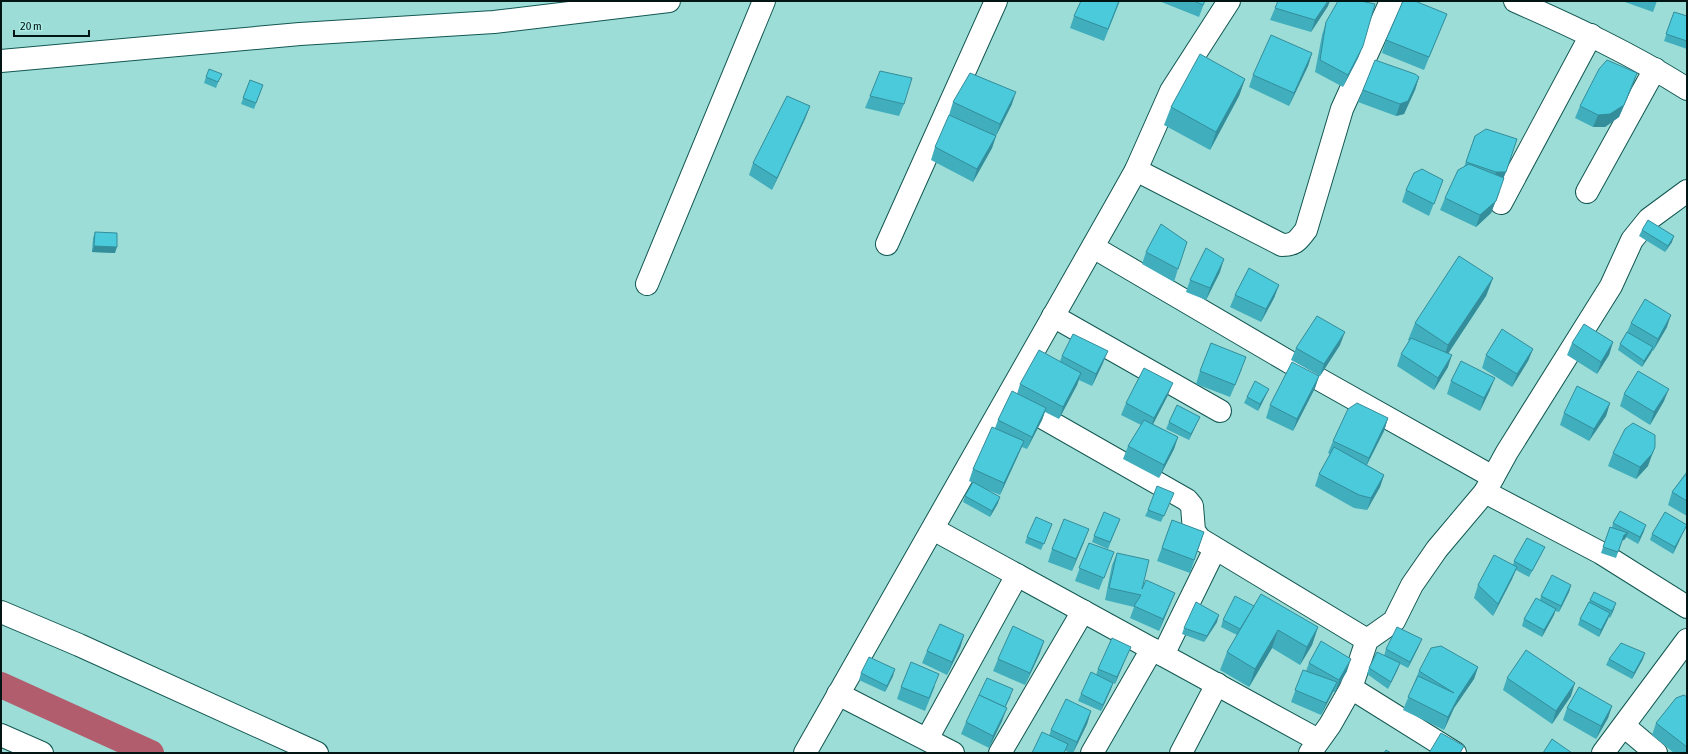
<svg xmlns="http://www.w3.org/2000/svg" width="1688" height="754" viewBox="0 0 1688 754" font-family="'Asap Condensed',sans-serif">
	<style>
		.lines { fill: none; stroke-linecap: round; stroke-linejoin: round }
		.canal { stroke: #b25d6e; stroke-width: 26 }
		.minor-casing { stroke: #125752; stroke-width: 24 }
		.minor { stroke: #fff; stroke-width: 22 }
		.wall { fill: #40aebd }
		.shaded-wall { fill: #348d9a }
		.building { fill: #4bcadc; stroke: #348d9a }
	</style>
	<rect width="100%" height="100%" fill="#9dddd7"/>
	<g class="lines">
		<polyline class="canal" points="1,685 151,753"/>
		<defs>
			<g id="minor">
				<path d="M 1515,1 C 1574,27 1632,54 1687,89"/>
				<polyline points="1,61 300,34 494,22 669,1"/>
				<path d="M 1136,170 L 1282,245 C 1296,245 1298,240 1306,230 L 1342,109 L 1391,1"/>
				<polyline points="1587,192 1655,69"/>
				<polyline points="1501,203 1591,35"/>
				<polyline points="887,244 996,1"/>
				<polyline points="1093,247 1308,373 1493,477"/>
				<polyline points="647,284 764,1"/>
				<polyline points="1053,316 1220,411"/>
				<polyline points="1017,403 1187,500 1192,506 1194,531 1200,539 1367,640"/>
				<polyline points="1485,492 1601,553 1687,607"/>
				<polyline points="933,529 1318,740"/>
				<polyline points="1,612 79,645 317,753"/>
				<polyline points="1163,655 1215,549"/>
				<polyline points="1351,688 1455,753"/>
				<polyline points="838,694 953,753"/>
				<polyline points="1624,726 1656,753"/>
				<polyline points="1,735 42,753"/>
				<polyline points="927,739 1017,575"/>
				<polyline points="805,753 1117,204 1136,170 1171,91 1229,1"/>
				<polyline points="1000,753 1083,611"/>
				<polyline points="1092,753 1152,649"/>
				<polyline points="1181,753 1217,684"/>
				<polyline points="1310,753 1330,725 1351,688 1367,640 1394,621 1412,585 1437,549 1485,492 1507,452 1611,286 1632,240 1649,219 1687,191"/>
				<polyline points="1603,753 1687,640"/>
			</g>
		</defs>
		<use href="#minor" class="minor-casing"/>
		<use href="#minor" class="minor"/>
	</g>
	<g class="wall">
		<polygon points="1120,1 1104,41 1070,28 1074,16"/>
		<polygon points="1159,1 1205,1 1199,17"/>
		<polygon points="1278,1 1328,6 1311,32 1270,20"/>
		<polygon points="1622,1 1657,1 1653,12"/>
		<polygon points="1674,12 1687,16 1687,49 1664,41"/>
		<polygon points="1447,14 1424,70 1382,53 1386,40"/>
		<polygon points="1326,22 1363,46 1358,58 1343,87 1315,72 1322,35"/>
		<polygon points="1312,53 1308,66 1289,106 1249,87 1253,75"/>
		<polygon points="206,77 219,80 216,88 204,83"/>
		<polygon points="1419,77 1415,90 1404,114 1396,116 1358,102 1363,90"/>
		<polygon points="1245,79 1239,96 1210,150 1164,125 1171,107"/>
		<polygon points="250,80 263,85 254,109 241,104"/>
		<polygon points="1633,85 1619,117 1605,127 1593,127 1575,118 1580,106"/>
		<polygon points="870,96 904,104 899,116 865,108"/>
		<polygon points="953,102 1012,104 996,136 992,148 973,182 931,160 935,147 962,121 949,115"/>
		<polygon points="810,106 805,119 772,190 749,175 753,163"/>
		<polygon points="1475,136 1517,139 1491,213 1476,227 1440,210 1445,198 1464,167"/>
		<polygon points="1443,180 1429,216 1402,202 1406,190"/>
		<polygon points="1642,230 1672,242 1665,252 1639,236"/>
		<polygon points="95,232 115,253 92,252 93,238"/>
		<polygon points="1146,252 1178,269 1174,282 1142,264"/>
		<polygon points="1220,272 1206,300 1186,292 1190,280"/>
		<polygon points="1493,278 1486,296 1448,353 1448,367 1434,390 1397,366 1401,354 1409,341 1408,340 1415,323"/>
		<polygon points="1279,285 1274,298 1261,322 1230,307 1235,295"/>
		<polygon points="1631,323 1667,327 1653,351 1652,351 1651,353 1642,367 1618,350 1620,344 1627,332"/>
		<polygon points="1613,342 1609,355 1597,374 1567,355 1572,343"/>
		<polygon points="1340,345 1320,376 1319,376 1315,388 1293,431 1266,418 1270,405 1318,375 1291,360 1296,348"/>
		<polygon points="1533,349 1528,361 1512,387 1482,368 1486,355"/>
		<polygon points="1062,356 1103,363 1092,386 1079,380 1077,385 1059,419 1045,412 1042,420 1027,449 1022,447 1000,495 983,488 998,503 990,517 963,502 965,496 973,483 969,481 973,469 995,428 998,420 1017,394 1020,384 1060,361"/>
		<polygon points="1242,369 1230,397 1196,384 1200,371"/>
		<polygon points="1451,381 1490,390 1480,411 1447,394"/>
		<polygon points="1269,389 1258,411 1244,403 1247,397"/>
		<polygon points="1624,394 1664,401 1650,425 1620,406"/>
		<polygon points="1168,395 1153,424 1178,437 1174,449 1159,478 1123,459 1128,446 1141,425 1121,415 1126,403"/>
		<polygon points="1610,403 1606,416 1589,441 1560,425 1564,413"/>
		<polygon points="1200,417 1197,423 1189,440 1166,429 1169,422"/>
		<polygon points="1388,418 1384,431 1367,465 1384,475 1380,487 1367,510 1354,508 1315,486 1319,474 1330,454 1328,453 1333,441"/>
		<polygon points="1613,453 1648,466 1636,479 1608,466"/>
		<polygon points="1687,471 1687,516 1668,505 1672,492"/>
		<polygon points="1171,499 1161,522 1145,516 1148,510"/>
		<polygon points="1120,519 1108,549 1092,542 1094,536"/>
		<polygon points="1172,520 1204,532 1190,573 1157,561"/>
		<polygon points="1613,523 1644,531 1638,544 1626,537 1625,539 1622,541 1616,558 1601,553 1610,527 1612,528"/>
		<polygon points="1052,524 1041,550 1025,543 1027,537"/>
		<polygon points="1684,531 1673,554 1650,540 1652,534"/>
		<polygon points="1084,542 1072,571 1048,562 1052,549"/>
		<polygon points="1089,543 1114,552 1099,590 1075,581"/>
		<polygon points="1117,553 1142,589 1175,593 1170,605 1159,631 1130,618 1134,607 1105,600 1112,565"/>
		<polygon points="1542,553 1529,577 1516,570 1512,579 1493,616 1474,598 1478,585 1513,565 1514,561"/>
		<polygon points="1571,585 1569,592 1559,612 1555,611 1554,615 1542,637 1522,626 1524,619 1540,600 1541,596"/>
		<polygon points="1590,600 1614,609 1610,618 1609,617 1599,637 1578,625 1580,619"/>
		<polygon points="1254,606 1318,627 1312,645 1300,665 1272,648 1249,687 1220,670 1227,652 1237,635 1221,627 1223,620"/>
		<polygon points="1217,622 1204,642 1182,634 1184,628"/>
		<polygon points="964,635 960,648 947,675 922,663 927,651"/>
		<polygon points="1419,646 1408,668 1400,664 1388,689 1367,674 1369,668 1384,656 1386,649"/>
		<polygon points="1040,653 1025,685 993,671 998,659"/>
		<polygon points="1128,653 1115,684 1113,683 1111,689 1101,711 1078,701 1081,694 1096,675 1098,669"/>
		<polygon points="1609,659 1643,659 1632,679 1606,665"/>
		<polygon points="1309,663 1347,671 1335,692 1333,692 1321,715 1291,702 1303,670 1306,671"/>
		<polygon points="1478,667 1474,679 1454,708 1444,730 1403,710 1419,671"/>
		<polygon points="861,673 893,676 885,692 859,680"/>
		<polygon points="1507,678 1571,696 1552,724 1503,690"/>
		<polygon points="935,686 925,711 897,699 901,687"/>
		<polygon points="1011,696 1005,708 1002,721 989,748 961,734 966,722"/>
		<polygon points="1687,697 1687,753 1674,753 1652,735 1656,723"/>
		<polygon points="1612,706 1608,718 1596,739 1563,720 1567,708"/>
		<polygon points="1091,711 1087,724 1073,753 1070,753 1066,751 1049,736 1051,730"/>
	</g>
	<g class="shaded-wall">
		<polygon points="1328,1 1330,1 1328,6 1311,32 1315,20"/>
		<polygon points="1363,46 1358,58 1343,87 1348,75"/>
		<polygon points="1312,53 1308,66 1289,106 1294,93"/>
		<polygon points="1637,73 1633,85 1619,117 1605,127 1593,127 1598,115"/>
		<polygon points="1419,77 1415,90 1404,114 1396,116 1400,104"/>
		<polygon points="1245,79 1239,96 1210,150 1216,132"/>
		<polygon points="1016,92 1012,104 996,136 1000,124"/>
		<polygon points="810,106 805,119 772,190 777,178"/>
		<polygon points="996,136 992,148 973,182 977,169"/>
		<polygon points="1496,172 1506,172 1501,184 1491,184"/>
		<polygon points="1500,191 1491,213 1476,227 1480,215"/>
		<polygon points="1674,236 1672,242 1665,252 1668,246"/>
		<polygon points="94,246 117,247 115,253 92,252"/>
		<polygon points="1224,259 1220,272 1206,300 1210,288"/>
		<polygon points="1493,278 1486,296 1442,363 1448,345"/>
		<polygon points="1279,285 1274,298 1261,322 1266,309"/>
		<polygon points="1671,315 1667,327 1653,351 1658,339"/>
		<polygon points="1345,332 1340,345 1320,376 1324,364"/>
		<polygon points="1613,342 1609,355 1597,374 1601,362"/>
		<polygon points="1653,347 1651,353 1642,367 1644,361"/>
		<polygon points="1533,349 1528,361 1512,387 1517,374"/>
		<polygon points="1108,351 1103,363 1092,386 1096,374"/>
		<polygon points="1452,355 1448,367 1434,390 1438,378"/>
		<polygon points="1081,373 1077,385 1059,419 1063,407"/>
		<polygon points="1319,376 1315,388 1293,431 1297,419"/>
		<polygon points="1495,378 1490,390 1480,411 1484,398"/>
		<polygon points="1173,383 1168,395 1150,430 1154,418"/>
		<polygon points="1269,389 1258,411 1260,404"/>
		<polygon points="1669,389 1664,401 1650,425 1654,412"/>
		<polygon points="1610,403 1606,416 1589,441 1594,429"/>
		<polygon points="1046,408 1042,420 1027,449 1032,437"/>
		<polygon points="1200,417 1197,423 1189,440 1191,434"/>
		<polygon points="1388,418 1384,431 1364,470 1369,458"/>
		<polygon points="1178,437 1174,449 1159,478 1164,465"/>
		<polygon points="1024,441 1019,453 1000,495 1004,483"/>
		<polygon points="1655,447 1648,466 1636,479 1640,467"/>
		<polygon points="1384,475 1380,487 1367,510 1371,498"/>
		<polygon points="1000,497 998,503 990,517 992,511"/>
		<polygon points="1646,525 1644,531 1638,544 1640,537"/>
		<polygon points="1687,525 1684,531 1673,554 1675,547"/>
		<polygon points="1089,529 1084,542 1072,571 1076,559"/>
		<polygon points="1628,533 1625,539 1622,541 1624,535"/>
		<polygon points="1517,567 1512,579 1493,616 1498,604"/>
		<polygon points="1571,585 1569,592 1559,612 1561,606"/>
		<polygon points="1175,593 1170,605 1159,631 1163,619"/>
		<polygon points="1616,603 1614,609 1610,618 1612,611"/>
		<polygon points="1556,609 1554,615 1542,637 1544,630"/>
		<polygon points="1610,613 1608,619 1599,637 1601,630"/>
		<polygon points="1219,615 1217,622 1204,642 1207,636"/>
		<polygon points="1318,627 1312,645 1300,665 1307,647"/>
		<polygon points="1278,630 1272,648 1249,687 1255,669"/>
		<polygon points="964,635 960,648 947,675 952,662"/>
		<polygon points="1422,639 1419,646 1408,668 1410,662"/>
		<polygon points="1044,641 1040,653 1025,685 1030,673"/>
		<polygon points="1131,647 1128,653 1115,684 1117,677"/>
		<polygon points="1645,653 1643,659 1632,679 1634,673"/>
		<polygon points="1351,659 1347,671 1335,692 1339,680"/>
		<polygon points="1400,663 1398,669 1388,689 1391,682"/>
		<polygon points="1478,667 1474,679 1454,708 1444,730 1448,717 1459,696"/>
		<polygon points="895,669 893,676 885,692 887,686"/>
		<polygon points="1337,682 1332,694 1321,715 1326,703"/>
		<polygon points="1113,683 1111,689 1101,711 1103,705"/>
		<polygon points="1575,683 1571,696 1552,724 1556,711"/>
		<polygon points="1612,706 1608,718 1596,739 1601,726"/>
		<polygon points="1007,708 1002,721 989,748 993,736"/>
		<polygon points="1091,711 1087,724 1073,753 1077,742"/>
	</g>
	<g class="building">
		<polygon points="1081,1 1119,1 1108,29 1074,16"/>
		<polygon points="1194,1 1205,1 1203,5"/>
		<polygon points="1278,1 1328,1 1315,20 1275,8"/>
		<polygon points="1338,1 1361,1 1375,4 1363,46 1348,75 1320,60 1326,22"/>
		<polygon points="1403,1 1415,1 1447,14 1429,57 1386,40"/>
		<polygon points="1674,12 1687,16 1687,41 1666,34"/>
		<polygon points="1271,35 1312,53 1294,93 1253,75"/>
		<polygon points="1200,54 1245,79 1216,132 1171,107"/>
		<polygon points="1375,60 1415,74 1419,77 1408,101 1400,104 1363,90"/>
		<polygon points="1607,60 1637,73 1624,105 1610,114 1598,115 1580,106 1599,69"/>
		<polygon points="209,69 222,74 218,82 206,77"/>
		<polygon points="880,71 912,78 904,104 870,96"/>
		<polygon points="970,73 1016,92 1000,124 953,102"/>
		<polygon points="250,80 263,85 256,103 243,98"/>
		<polygon points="787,96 810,106 777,178 753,163"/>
		<polygon points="949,115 996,136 977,169 935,147"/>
		<polygon points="1486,129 1517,139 1506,172 1496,172 1466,162 1475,136"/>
		<polygon points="1469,164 1504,178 1496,201 1480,215 1445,198 1458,170"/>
		<polygon points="1422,169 1443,180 1434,204 1406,190 1414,173"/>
		<polygon points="1648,220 1674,236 1668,246 1642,230"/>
		<polygon points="1161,224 1187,242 1178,269 1146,252"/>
		<polygon points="95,232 117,233 117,247 94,246"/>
		<polygon points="1206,248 1224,259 1210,288 1190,280"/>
		<polygon points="1459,256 1493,278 1448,345 1415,323"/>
		<polygon points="1249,268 1279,285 1266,309 1235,295"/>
		<polygon points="1645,299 1671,315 1658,339 1631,323"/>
		<polygon points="1317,316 1345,332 1324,364 1296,348"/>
		<polygon points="1584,324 1613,342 1601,362 1572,343"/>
		<polygon points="1502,329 1533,349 1517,374 1486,355"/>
		<polygon points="1627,332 1653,347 1644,361 1620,344"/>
		<polygon points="1073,334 1108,351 1096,374 1062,356"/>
		<polygon points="1411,338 1452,355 1438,378 1401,354"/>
		<polygon points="1211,343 1246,357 1235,385 1200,371"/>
		<polygon points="1039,350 1081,373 1063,407 1020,384"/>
		<polygon points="1461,361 1495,378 1484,398 1451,381"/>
		<polygon points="1292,362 1319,376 1297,419 1270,405"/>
		<polygon points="1144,368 1173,383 1154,418 1126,403"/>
		<polygon points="1638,371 1669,389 1654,412 1624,394"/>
		<polygon points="1255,381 1269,389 1260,404 1247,397"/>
		<polygon points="1577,386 1610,403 1594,429 1564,413"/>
		<polygon points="1012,391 1046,408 1032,437 998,420"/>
		<polygon points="1357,403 1388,418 1369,458 1333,441 1348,409"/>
		<polygon points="1177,405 1200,417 1191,434 1169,422"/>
		<polygon points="1144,420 1178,437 1164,465 1128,446"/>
		<polygon points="1633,423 1655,435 1655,447 1652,454 1640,467 1613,453 1625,429"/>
		<polygon points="992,427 1024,441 1004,483 973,469"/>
		<polygon points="1334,447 1384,475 1371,498 1359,495 1319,474"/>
		<polygon points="1685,475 1687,475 1687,501 1672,492"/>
		<polygon points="973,482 1000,497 992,511 965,496"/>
		<polygon points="1157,486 1174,493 1164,516 1148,510"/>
		<polygon points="1620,511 1646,525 1640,537 1613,523"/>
		<polygon points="1104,512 1120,519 1110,542 1094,536"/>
		<polygon points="1665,512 1687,525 1675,547 1652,534"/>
		<polygon points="1036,517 1052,524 1044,544 1027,537"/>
		<polygon points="1064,519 1089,529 1076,559 1052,549"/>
		<polygon points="1172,520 1204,532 1194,560 1162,548"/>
		<polygon points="1610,527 1628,533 1624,535 1618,552 1603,547"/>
		<polygon points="1527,538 1545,547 1532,571 1514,561"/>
		<polygon points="1089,543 1114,552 1104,578 1079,568"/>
		<polygon points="1117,553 1149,560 1142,589 1146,580 1175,593 1163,619 1134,606 1141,595 1109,588"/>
		<polygon points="1494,555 1517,567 1498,604 1478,585"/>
		<polygon points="1552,575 1571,585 1561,606 1541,596"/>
		<polygon points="1594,592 1616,603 1612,611 1590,600"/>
		<polygon points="1261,594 1318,627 1307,647 1278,630 1255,669 1227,652"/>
		<polygon points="1235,596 1254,606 1240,629 1223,620"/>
		<polygon points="1536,598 1556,609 1544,630 1524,619"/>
		<polygon points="1196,602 1219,615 1207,636 1184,628"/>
		<polygon points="1589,602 1610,613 1601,630 1580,619"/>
		<polygon points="940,624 964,635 952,662 927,651"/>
		<polygon points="1013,626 1044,641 1030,673 998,659"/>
		<polygon points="1397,627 1422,639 1410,662 1386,649"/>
		<polygon points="1112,638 1131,647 1117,677 1098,669"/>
		<polygon points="1321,641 1351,659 1339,680 1309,663"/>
		<polygon points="1621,643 1645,653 1634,673 1609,659"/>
		<polygon points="1441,646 1478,667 1459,696 1448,717 1408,697 1418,676 1454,693 1419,671 1431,648"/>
		<polygon points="1526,650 1575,683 1556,711 1507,678"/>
		<polygon points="1377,652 1400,663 1391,682 1369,668"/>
		<polygon points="869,657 895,669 887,686 861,673"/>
		<polygon points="911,662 939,674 929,698 901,687"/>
		<polygon points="1303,670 1337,682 1326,703 1295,690"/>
		<polygon points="1091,672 1113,683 1103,705 1081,694"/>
		<polygon points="987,678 1013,689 1005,707 979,695"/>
		<polygon points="1579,687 1612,706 1601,726 1567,708"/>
		<polygon points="979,695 1007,708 993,736 966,722"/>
		<polygon points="1684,695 1687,697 1687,747 1656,723 1676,698"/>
		<polygon points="1066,699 1091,711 1077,742 1051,730"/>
		<polygon points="1042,732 1068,744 1064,753 1032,753"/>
		<polygon points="1441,733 1464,746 1460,753 1429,753"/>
		<polygon points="1552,739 1572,753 1543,753"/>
		<polygon points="1386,750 1391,753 1384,753"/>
	</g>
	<rect width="1688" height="754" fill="none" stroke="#001514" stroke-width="4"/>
	<path d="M14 30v6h75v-6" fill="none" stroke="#001514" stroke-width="2"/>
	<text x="20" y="30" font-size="12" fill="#001514" stroke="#aaebe4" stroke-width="3" paint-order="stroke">20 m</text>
</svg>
